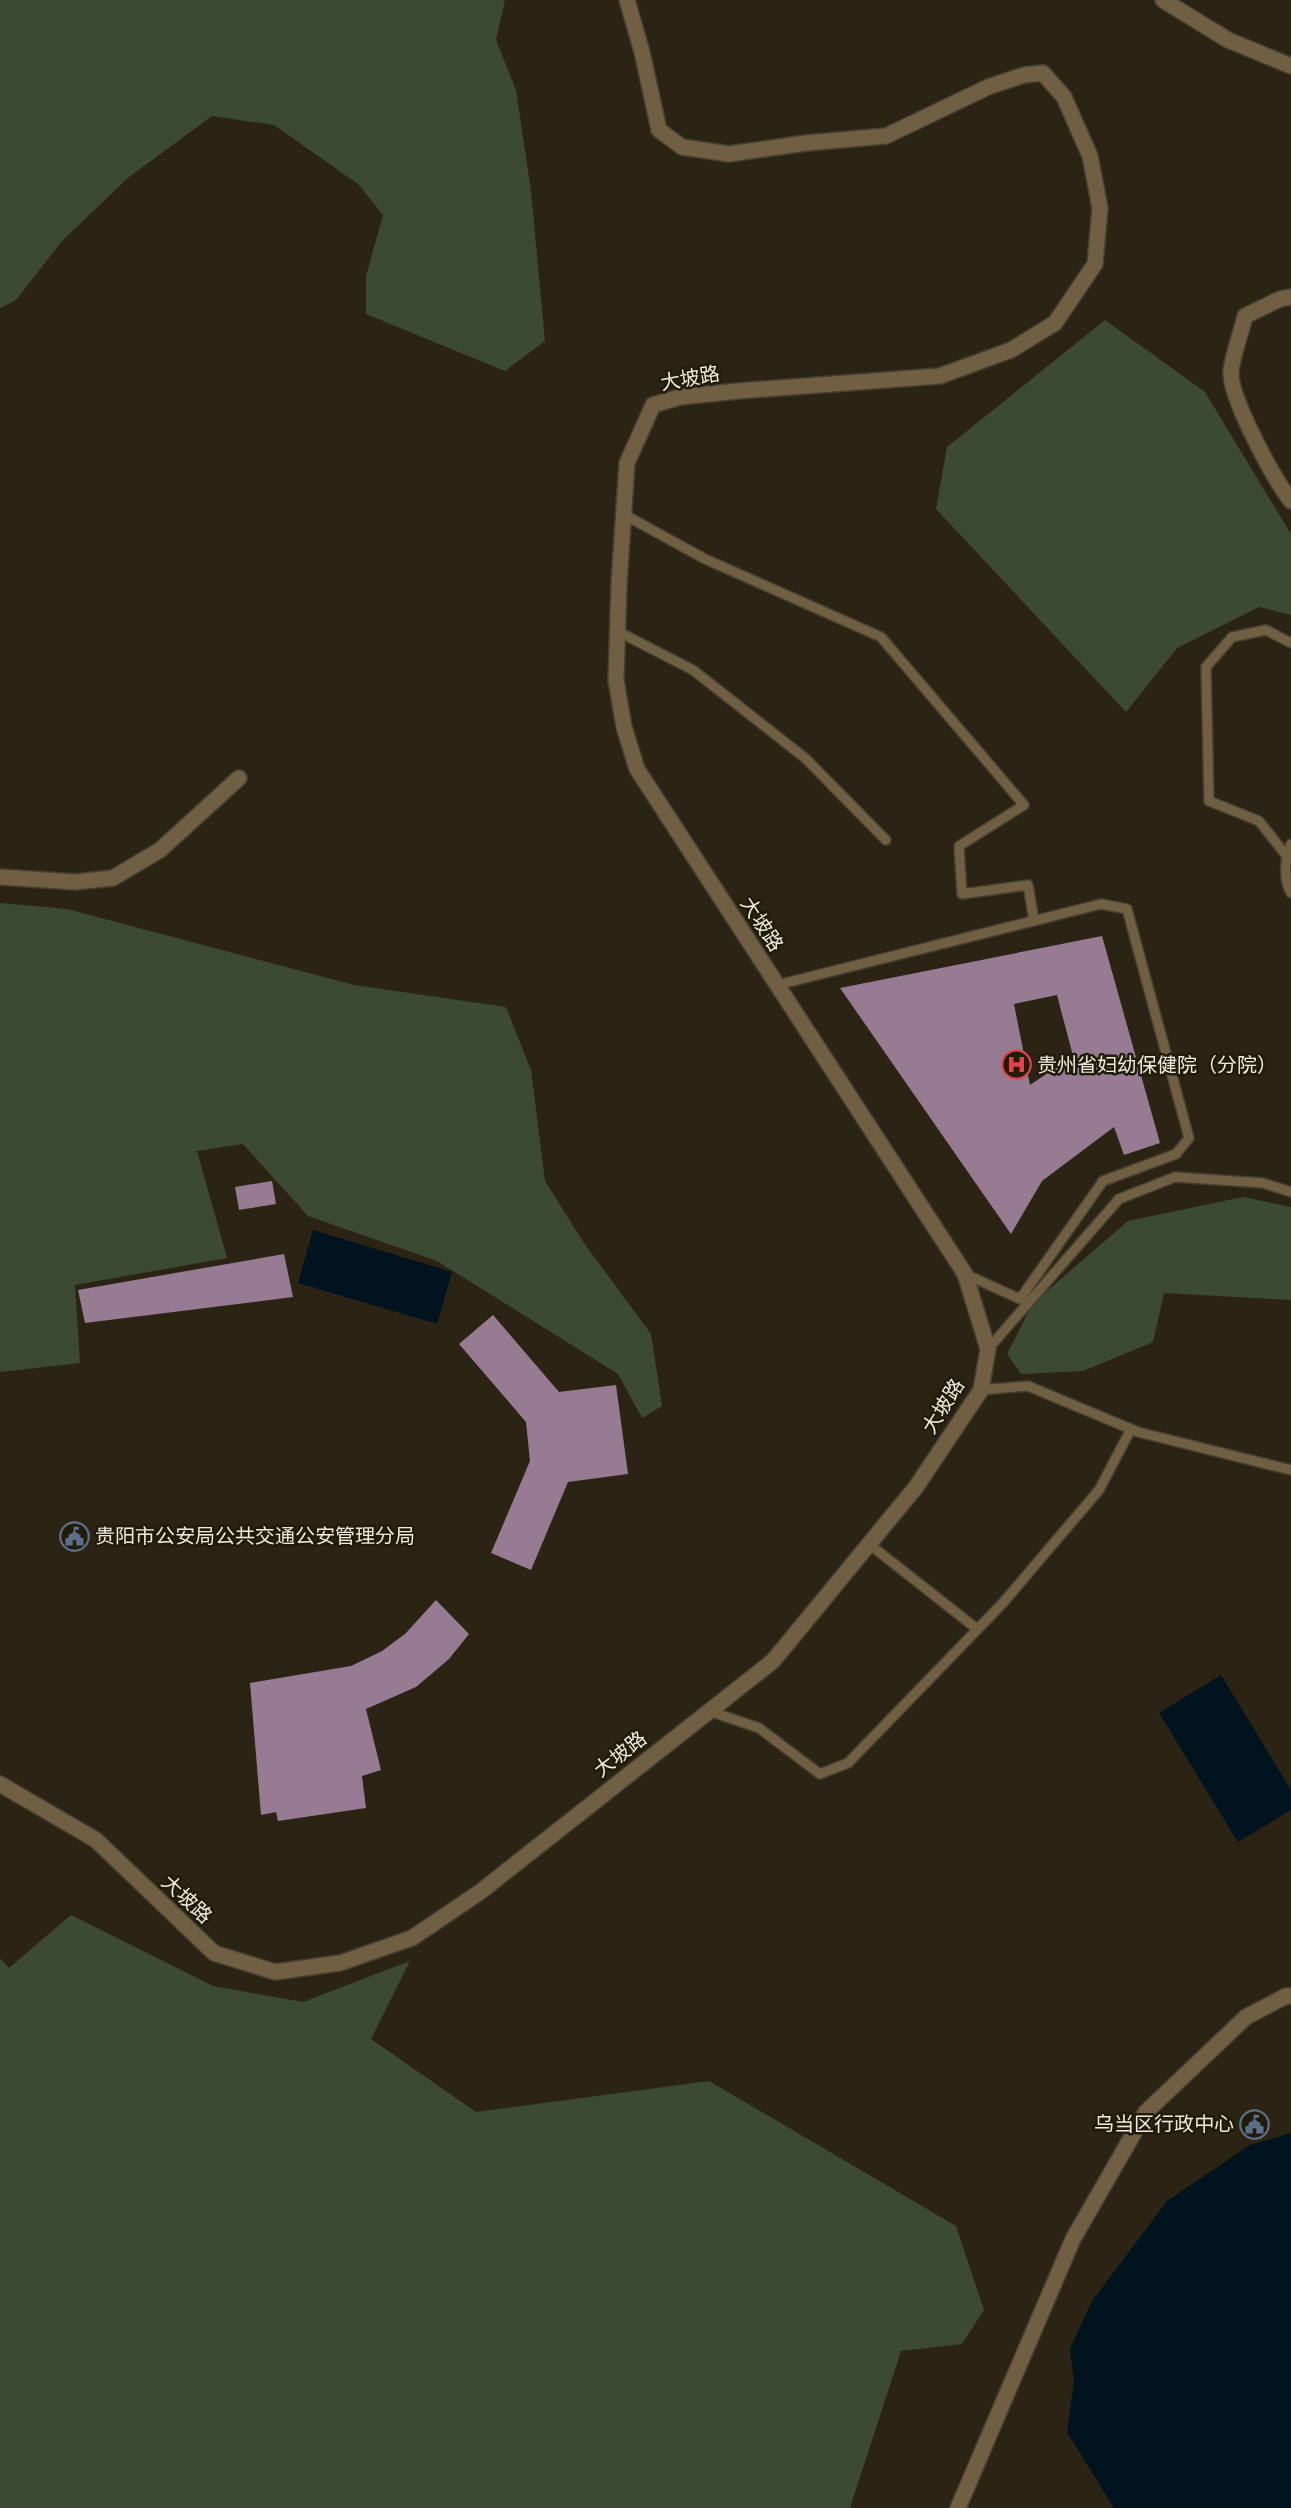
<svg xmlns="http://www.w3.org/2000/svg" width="1291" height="2508" viewBox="0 0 1291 2508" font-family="Helvetica,'Noto Sans SC',sans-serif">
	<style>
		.green { fill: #3c4a34 }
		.water { fill: #00131f }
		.building { fill: #967b93; fill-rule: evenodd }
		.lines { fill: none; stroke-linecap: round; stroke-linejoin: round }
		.lane-casing { stroke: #464030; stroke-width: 12 }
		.street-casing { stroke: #464030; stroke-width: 18 }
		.lane { stroke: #705f42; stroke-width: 9 }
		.street { stroke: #705f42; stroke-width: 15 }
		.labels { text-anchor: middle; stroke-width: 5; stroke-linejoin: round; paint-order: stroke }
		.street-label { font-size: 20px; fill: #eeeadf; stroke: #211b0a }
		.poi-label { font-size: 20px; fill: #eeeadf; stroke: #211b0a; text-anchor: start }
	</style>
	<rect width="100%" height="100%" fill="#2b2414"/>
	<g class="green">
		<polygon points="0,0 505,0 496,40 516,90 531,191 545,341 505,371 366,314 366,276 383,215 358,184 274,125 212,116 129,177 62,241 16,300 0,308"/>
		<polygon points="1105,320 1205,392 1291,534 1291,615 1259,607 1177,648 1126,712 936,509 947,447"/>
		<polygon points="0,903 67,909 354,985 506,1007 531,1070 545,1181 584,1243 651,1334 662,1406 642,1418 618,1374 437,1261 308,1216 243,1144 197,1151 227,1258 75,1285 80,1363 0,1372"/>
		<polygon points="1243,1197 1291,1207 1291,1300 1164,1293 1153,1342 1083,1371 1021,1374 1007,1354 1033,1303 1128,1221"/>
		<polygon points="71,1915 213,1986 303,2002 410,1961 371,2039 476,2112 709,2081 956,2226 984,2310 962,2344 901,2351 850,2508 0,2508 0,1958 9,1968"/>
	</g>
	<g class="water">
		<polygon points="313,1230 452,1272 437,1324 298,1283"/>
		<polygon points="1221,1675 1291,1790 1291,1810 1238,1842 1159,1713"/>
		<polygon points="1291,2133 1291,2508 1114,2508 1067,2432 1074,2382 1070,2349 1092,2301 1167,2201 1250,2145"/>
	</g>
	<g class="building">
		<path d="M 1102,936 L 1160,1143 L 1124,1155 L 1114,1127 L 1042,1181 L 1011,1234 L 840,988 ZM 1057,995 L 1073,1056 L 1030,1085 L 1014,1004 Z"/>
		<polygon points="272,1181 276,1204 239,1210 235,1187"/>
		<polygon points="284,1254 293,1297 85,1323 78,1290"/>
		<polygon points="493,1315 559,1392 616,1385 628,1474 568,1482 531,1570 491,1553 530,1461 526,1422 459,1344"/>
		<polygon points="436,1600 469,1634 449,1659 416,1687 366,1709 381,1770 362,1776 366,1808 278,1821 276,1812 261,1815 250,1683 351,1666 382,1651 405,1634"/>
	</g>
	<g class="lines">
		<defs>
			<g id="lane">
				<polyline points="623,514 705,559 881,637 1024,805 959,846 962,894 1028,885 1034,921"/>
				<polyline points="617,631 693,670 805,758 886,840"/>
				<path d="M 1291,844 C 1285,858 1283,879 1291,893"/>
				<polyline points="1286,855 1259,821 1209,801 1206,667 1232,637 1266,630 1291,643"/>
				<polyline points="777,985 1101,904 1127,909 1189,1138 1176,1154 1103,1181 1020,1299 965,1274"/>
				<polyline points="988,1349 1119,1199 1175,1177 1263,1183 1291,1192"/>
				<polyline points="981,1390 1028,1386 1138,1432 1291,1470"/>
				<polyline points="869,1544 977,1629"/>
				<polyline points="709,1711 759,1728 820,1774 848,1763 1002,1604 1099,1490 1131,1429"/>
			</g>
			<g id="street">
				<polyline points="1163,0 1228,40 1291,66"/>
				<path d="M 1291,297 L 1280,299 L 1245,316 C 1241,334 1233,353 1231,371 C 1229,397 1274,479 1291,501"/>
				<polyline points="0,877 75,882 113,878 160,850 239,778"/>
				<polyline points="0,1784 96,1840 214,1953 275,1972 340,1963 412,1938 480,1892 773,1661 916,1487 981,1390 988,1349 965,1274 637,769 624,727 616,680 619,584 627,463 653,405 680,397 738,391 940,376 1011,350 1055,323 1095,264 1100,208 1090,156 1064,97 1043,73 1024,75 988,87 886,136 806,143 729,154 682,147 659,130 642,52 627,0"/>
				<polyline points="958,2508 1073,2239 1146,2112 1246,2017 1286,1996 1291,1996"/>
			</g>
		</defs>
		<use href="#lane" class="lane-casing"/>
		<use href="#street" class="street-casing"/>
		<use href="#lane" class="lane"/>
		<use href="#street" class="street"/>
	</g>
	<defs>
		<symbol id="hospital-ring" viewBox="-11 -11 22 22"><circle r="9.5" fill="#211b0a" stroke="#e0444e" stroke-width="1.5"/><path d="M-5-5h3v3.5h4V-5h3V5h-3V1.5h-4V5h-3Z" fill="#e0444e"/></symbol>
		<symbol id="civic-ring" viewBox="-11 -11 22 22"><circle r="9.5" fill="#211b0a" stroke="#5c6f8a" stroke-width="1.5"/><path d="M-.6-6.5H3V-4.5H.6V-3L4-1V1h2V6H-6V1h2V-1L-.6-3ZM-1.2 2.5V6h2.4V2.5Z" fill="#5c6f8a"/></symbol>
	</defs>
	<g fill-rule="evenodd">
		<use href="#hospital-ring" x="1000" y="1048" width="33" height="33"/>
		<use href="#civic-ring" x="58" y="1520" width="33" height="33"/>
		<use href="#civic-ring" x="1238" y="2108" width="33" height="33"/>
	</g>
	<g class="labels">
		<g class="street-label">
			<text transform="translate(690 378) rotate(-10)" y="7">大坡路</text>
			<text transform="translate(762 924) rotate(57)" y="7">大坡路</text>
			<text transform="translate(943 1406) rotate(-58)" y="7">大坡路</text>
			<text transform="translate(620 1754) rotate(-38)" y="7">大坡路</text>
			<text transform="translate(187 1899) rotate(43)" y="7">大坡路</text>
		</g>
		<g class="poi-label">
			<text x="1037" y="1072">贵州省妇幼保健院（分院）</text>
			<text x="95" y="1543">贵阳市公安局公共交通公安管理分局</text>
			<text x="1234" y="2131" text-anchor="end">乌当区行政中心</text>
		</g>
	</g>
</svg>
